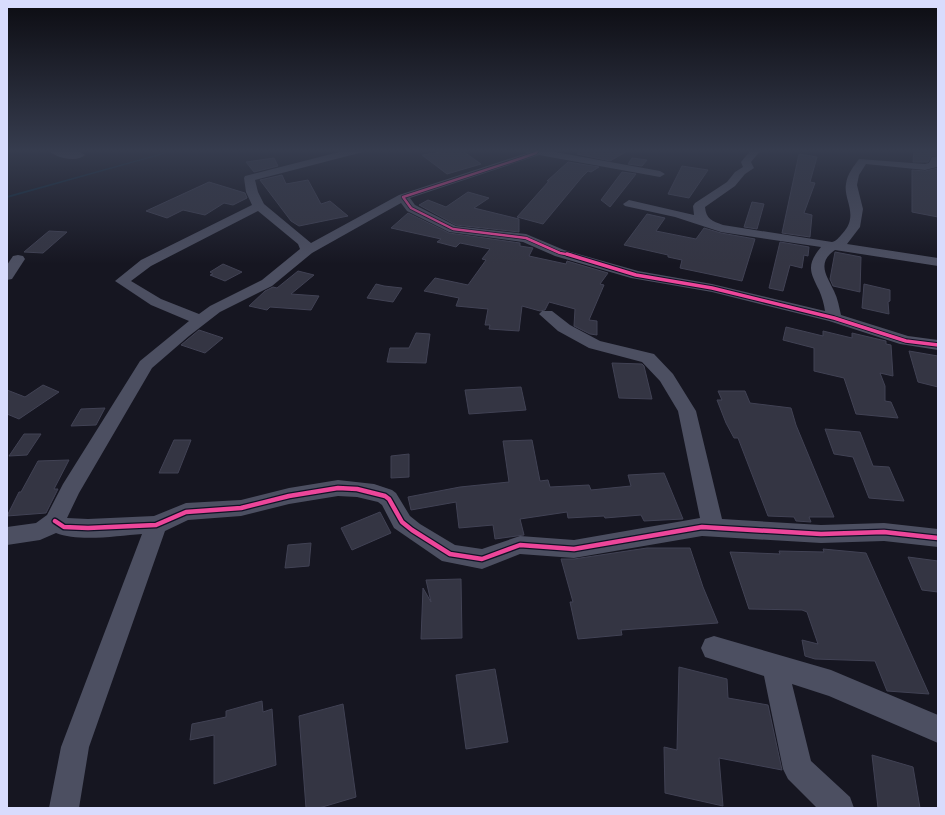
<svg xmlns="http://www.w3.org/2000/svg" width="945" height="815" viewBox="0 0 945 815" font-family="Helvetica,sans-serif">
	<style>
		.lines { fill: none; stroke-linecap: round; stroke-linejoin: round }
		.stream { fill: #0e2b3f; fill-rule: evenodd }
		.building { fill: #343543; stroke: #414254 }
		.minor { fill: #4c4f61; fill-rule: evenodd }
		.cycleway-far2-casing { stroke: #111226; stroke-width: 4 }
		.cycleway-far1-casing { stroke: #111226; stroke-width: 5.5 }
		.cycleway-casing { stroke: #111226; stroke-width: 7 }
		.cycleway-far2 { stroke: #ed469a; stroke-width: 2.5 }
		.cycleway-far1 { stroke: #ed469a; stroke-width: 3.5 }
		.cycleway { stroke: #ed469a; stroke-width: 4.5 }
	</style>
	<rect width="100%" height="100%" fill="#161621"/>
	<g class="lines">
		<polygon class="stream" points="174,150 178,150 7,198 7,196"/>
	</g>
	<g class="building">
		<polygon points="452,150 461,150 481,164 447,174 422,155"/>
		<polygon points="582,150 629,150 610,161 577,154"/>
		<polygon points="914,150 936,150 937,155 931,156 928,162 913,162"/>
		<polygon points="799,154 817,157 810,182 815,183 804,213 812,215 810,237 782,233"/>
		<polygon points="274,158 278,166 254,172 246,162"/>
		<polygon points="632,158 647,160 642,166 628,164"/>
		<polygon points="568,162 599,167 591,172 588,171 582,177 543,224 517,217 549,181 547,181"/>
		<polygon points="682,166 708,170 689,198 668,194"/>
		<polygon points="938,168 938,217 912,212 912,170 925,171"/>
		<polygon points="622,172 636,174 610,207 601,200"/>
		<polygon points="282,175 286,184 308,180 321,204 330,201 348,216 299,226 291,221 260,180"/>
		<polygon points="209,182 245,193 247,198 233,205 224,203 205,215 183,210 167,218 146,211"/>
		<polygon points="468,192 489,198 474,208 519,219 519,232 456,225 419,205 428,200 446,207"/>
		<polygon points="752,202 764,204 757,229 744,227"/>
		<polygon points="408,213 449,233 520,243 520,246 533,248 529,256 566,264 567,261 608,273 600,284 604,285 589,320 597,321 597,335 590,334 574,326 575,309 549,302 545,310 540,311 522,306 519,331 489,329 490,325 485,325 488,309 456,306 459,298 424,291 435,278 468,285 486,260 482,259 490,249 460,243 456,247 437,242 441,239 391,228"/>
		<polygon points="647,214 665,218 656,231 696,239 704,228 721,233 755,239 742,281 680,268 682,260 668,257 668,255 624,245"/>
		<polygon points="49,231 67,232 43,253 24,252"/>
		<polygon points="780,242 809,247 808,256 804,255 802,268 790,265 783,291 769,288"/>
		<polygon points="835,252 861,257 860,292 833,286 830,279"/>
		<polygon points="223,264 242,272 225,281 210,275 213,274 210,272"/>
		<polygon points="298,271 314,275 291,294 319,296 311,310 270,307 267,310 249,306 265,291 273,287 277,288"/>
		<polygon points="376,284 384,286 402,288 393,302 367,298"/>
		<polygon points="864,284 890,290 890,301 888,302 889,314 862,308"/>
		<polygon points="786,327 823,336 823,331 852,338 852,333 886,341 886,344 891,345 893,376 880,373 885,386 885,401 891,402 898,418 856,414 844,378 814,371 814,348 783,340"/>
		<polygon points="199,330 223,338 205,353 181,345"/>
		<polygon points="416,333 430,334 426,363 387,362 390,348 409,348"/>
		<polygon points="909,351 938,356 938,387 918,382"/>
		<polygon points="612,363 642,364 644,366 652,399 619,398"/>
		<polygon points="43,385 59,392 19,419 7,414 7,390 25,397"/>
		<polygon points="521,387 526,410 469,414 465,390"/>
		<polygon points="718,391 745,391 750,403 791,408 796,425 834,517 809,517 811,522 796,521 794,517 768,516 738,438 734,438 726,423 717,400 722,400"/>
		<polygon points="105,408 96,425 71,426 81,409"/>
		<polygon points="825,429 860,432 873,466 889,467 904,501 869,498 853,457 834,454"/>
		<polygon points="24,434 41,434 27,455 9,456"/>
		<polygon points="174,440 191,440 178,473 159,473"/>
		<polygon points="532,440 540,481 548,480 550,487 589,485 591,490 631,486 628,475 664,473 683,519 644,521 641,515 605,518 604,516 568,518 567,512 520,519 524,535 495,539 493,525 459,528 456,502 411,510 408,497 460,487 509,482 503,441"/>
		<polygon points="409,454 409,477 391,478 391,456"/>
		<polygon points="69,460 54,489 58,489 46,513 7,516 19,492 21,492 38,461"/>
		<polygon points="380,512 391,533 352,550 341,528"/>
		<polygon points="311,543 309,566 285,568 288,545"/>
		<polygon points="647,548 690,548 703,587 718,623 621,630 622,635 578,639 570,602 573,602 561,559 574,559"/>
		<polygon points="823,549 866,553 929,694 887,691 875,661 815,659 805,656 802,640 818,644 807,612 802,610 749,609 730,552 780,554 779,551 824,552"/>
		<polygon points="908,557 938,561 938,592 922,590"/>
		<polygon points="461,579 462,638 421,639 423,588 431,602 426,580"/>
		<polygon points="679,667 727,679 728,698 768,705 782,770 719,758 723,806 665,793 664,747 677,750"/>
		<polygon points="495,669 508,742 466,749 456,675"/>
		<polygon points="262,701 263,712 272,709 276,765 214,784 214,735 190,740 192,724 226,717 226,711"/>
		<polygon points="343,704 356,797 319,808 306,808 299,716"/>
		<polygon points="872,755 913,767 920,808 878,808"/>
	</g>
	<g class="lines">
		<g class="minor">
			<path d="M 48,150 L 80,152 L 85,155 C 77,163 55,158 48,150 Z"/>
			<path d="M 347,150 L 364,150 L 363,152 L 255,180 L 258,192 L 264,204 L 311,243 L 399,195 L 527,153 L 522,150 L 544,150 L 660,171 L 665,174 L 660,177 L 539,155 L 410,198 L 415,205 L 456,226 L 526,234 L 564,250 L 638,271 L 712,284 L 825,311 C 824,304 822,297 819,290 C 810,272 806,265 821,247 L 721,232 L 675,217 L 625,206 L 623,204 L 629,200 L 694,215 L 693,206 L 695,203 L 727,182 L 735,172 L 743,167 L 741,162 L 751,150 L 761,150 L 751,162 L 754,168 L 745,174 L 735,186 L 705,207 C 706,219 712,221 723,225 L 832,242 C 837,241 839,237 842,234 C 860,215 843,200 846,184 C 847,174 854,166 859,159 L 925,164 L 929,163 L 932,157 L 938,156 L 937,167 L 925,170 L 866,164 L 859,175 L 857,185 L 863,209 L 860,227 L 847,244 L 938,258 L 938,266 L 835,250 C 816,263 827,276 834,291 C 838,299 839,307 841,315 L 908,336 L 938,340 L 938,350 L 900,344 L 829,321 L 712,292 L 631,278 L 555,256 L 523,242 L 449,232 L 407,211 L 401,203 L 312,253 L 272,286 L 220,312 L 189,336 L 152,368 L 79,493 L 67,518 L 88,519 L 154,516 L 186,503 L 241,500 L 289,488 L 338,480 L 374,484 L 392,490 L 396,493 L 410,516 L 420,524 L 455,545 L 482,549 L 520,536 L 574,540 L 700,518 L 678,411 L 660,381 L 642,362 L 589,348 L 558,331 L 539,314 L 542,311 L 552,311 L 570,325 L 600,341 L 654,354 L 673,374 L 696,411 L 722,519 L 821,525 L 884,523 L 938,529 L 938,547 L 884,541 L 821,543 L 702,536 L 574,558 L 520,554 L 482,569 L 442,561 L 394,528 L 382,505 L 378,502 L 357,497 L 338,496 L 289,504 L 241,516 L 188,520 L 165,531 L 89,747 L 79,808 L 49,808 L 61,747 L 142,534 C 117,536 78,542 56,533 L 40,540 L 7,545 L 7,527 L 36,523 L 47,515 L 63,484 L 140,361 L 189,321 L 151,305 L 115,281 L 141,260 L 252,205 L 246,192 L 244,178 L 245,176 ZM 258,211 L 298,244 L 300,249 L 262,280 L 210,306 L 199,314 L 161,299 L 131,281 L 151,266 Z"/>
			<polygon points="18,255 23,256 25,259 12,279 7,280 7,265 13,256"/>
			<polygon points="714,636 831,670 938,715 938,743 829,696 792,684 811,761 850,797 854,808 817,808 788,779 783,769 764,676 705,657 701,648 705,639"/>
		</g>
		<defs>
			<polyline id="cycleway-far2" points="538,150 536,153 519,159 403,197 411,208 453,229 526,238 560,253 571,255"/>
			<polyline id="cycleway-far1" points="567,254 636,275 712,288 834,318 906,341 938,345"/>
			<polyline id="cycleway" points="55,521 64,527 88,528 156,525 186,512 241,508 289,496 338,488 357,489 385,496 389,499 402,522 412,530 450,554 482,559 520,545 574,549 702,527 821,534 884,532 938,538"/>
		</defs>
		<use href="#cycleway-far2" class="cycleway-far2-casing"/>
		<use href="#cycleway-far1" class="cycleway-far1-casing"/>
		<use href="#cycleway" class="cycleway-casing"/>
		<use href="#cycleway-far2" class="cycleway-far2"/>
		<use href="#cycleway-far1" class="cycleway-far1"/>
		<use href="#cycleway" class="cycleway"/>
	</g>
	<linearGradient id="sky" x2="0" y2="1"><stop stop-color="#0c0c12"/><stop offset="0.57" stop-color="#363c4e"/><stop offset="1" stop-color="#363c4e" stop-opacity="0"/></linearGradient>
	<rect width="945" height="264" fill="url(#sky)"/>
	<rect width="945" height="815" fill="none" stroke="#d8dcfd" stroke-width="16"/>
</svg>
